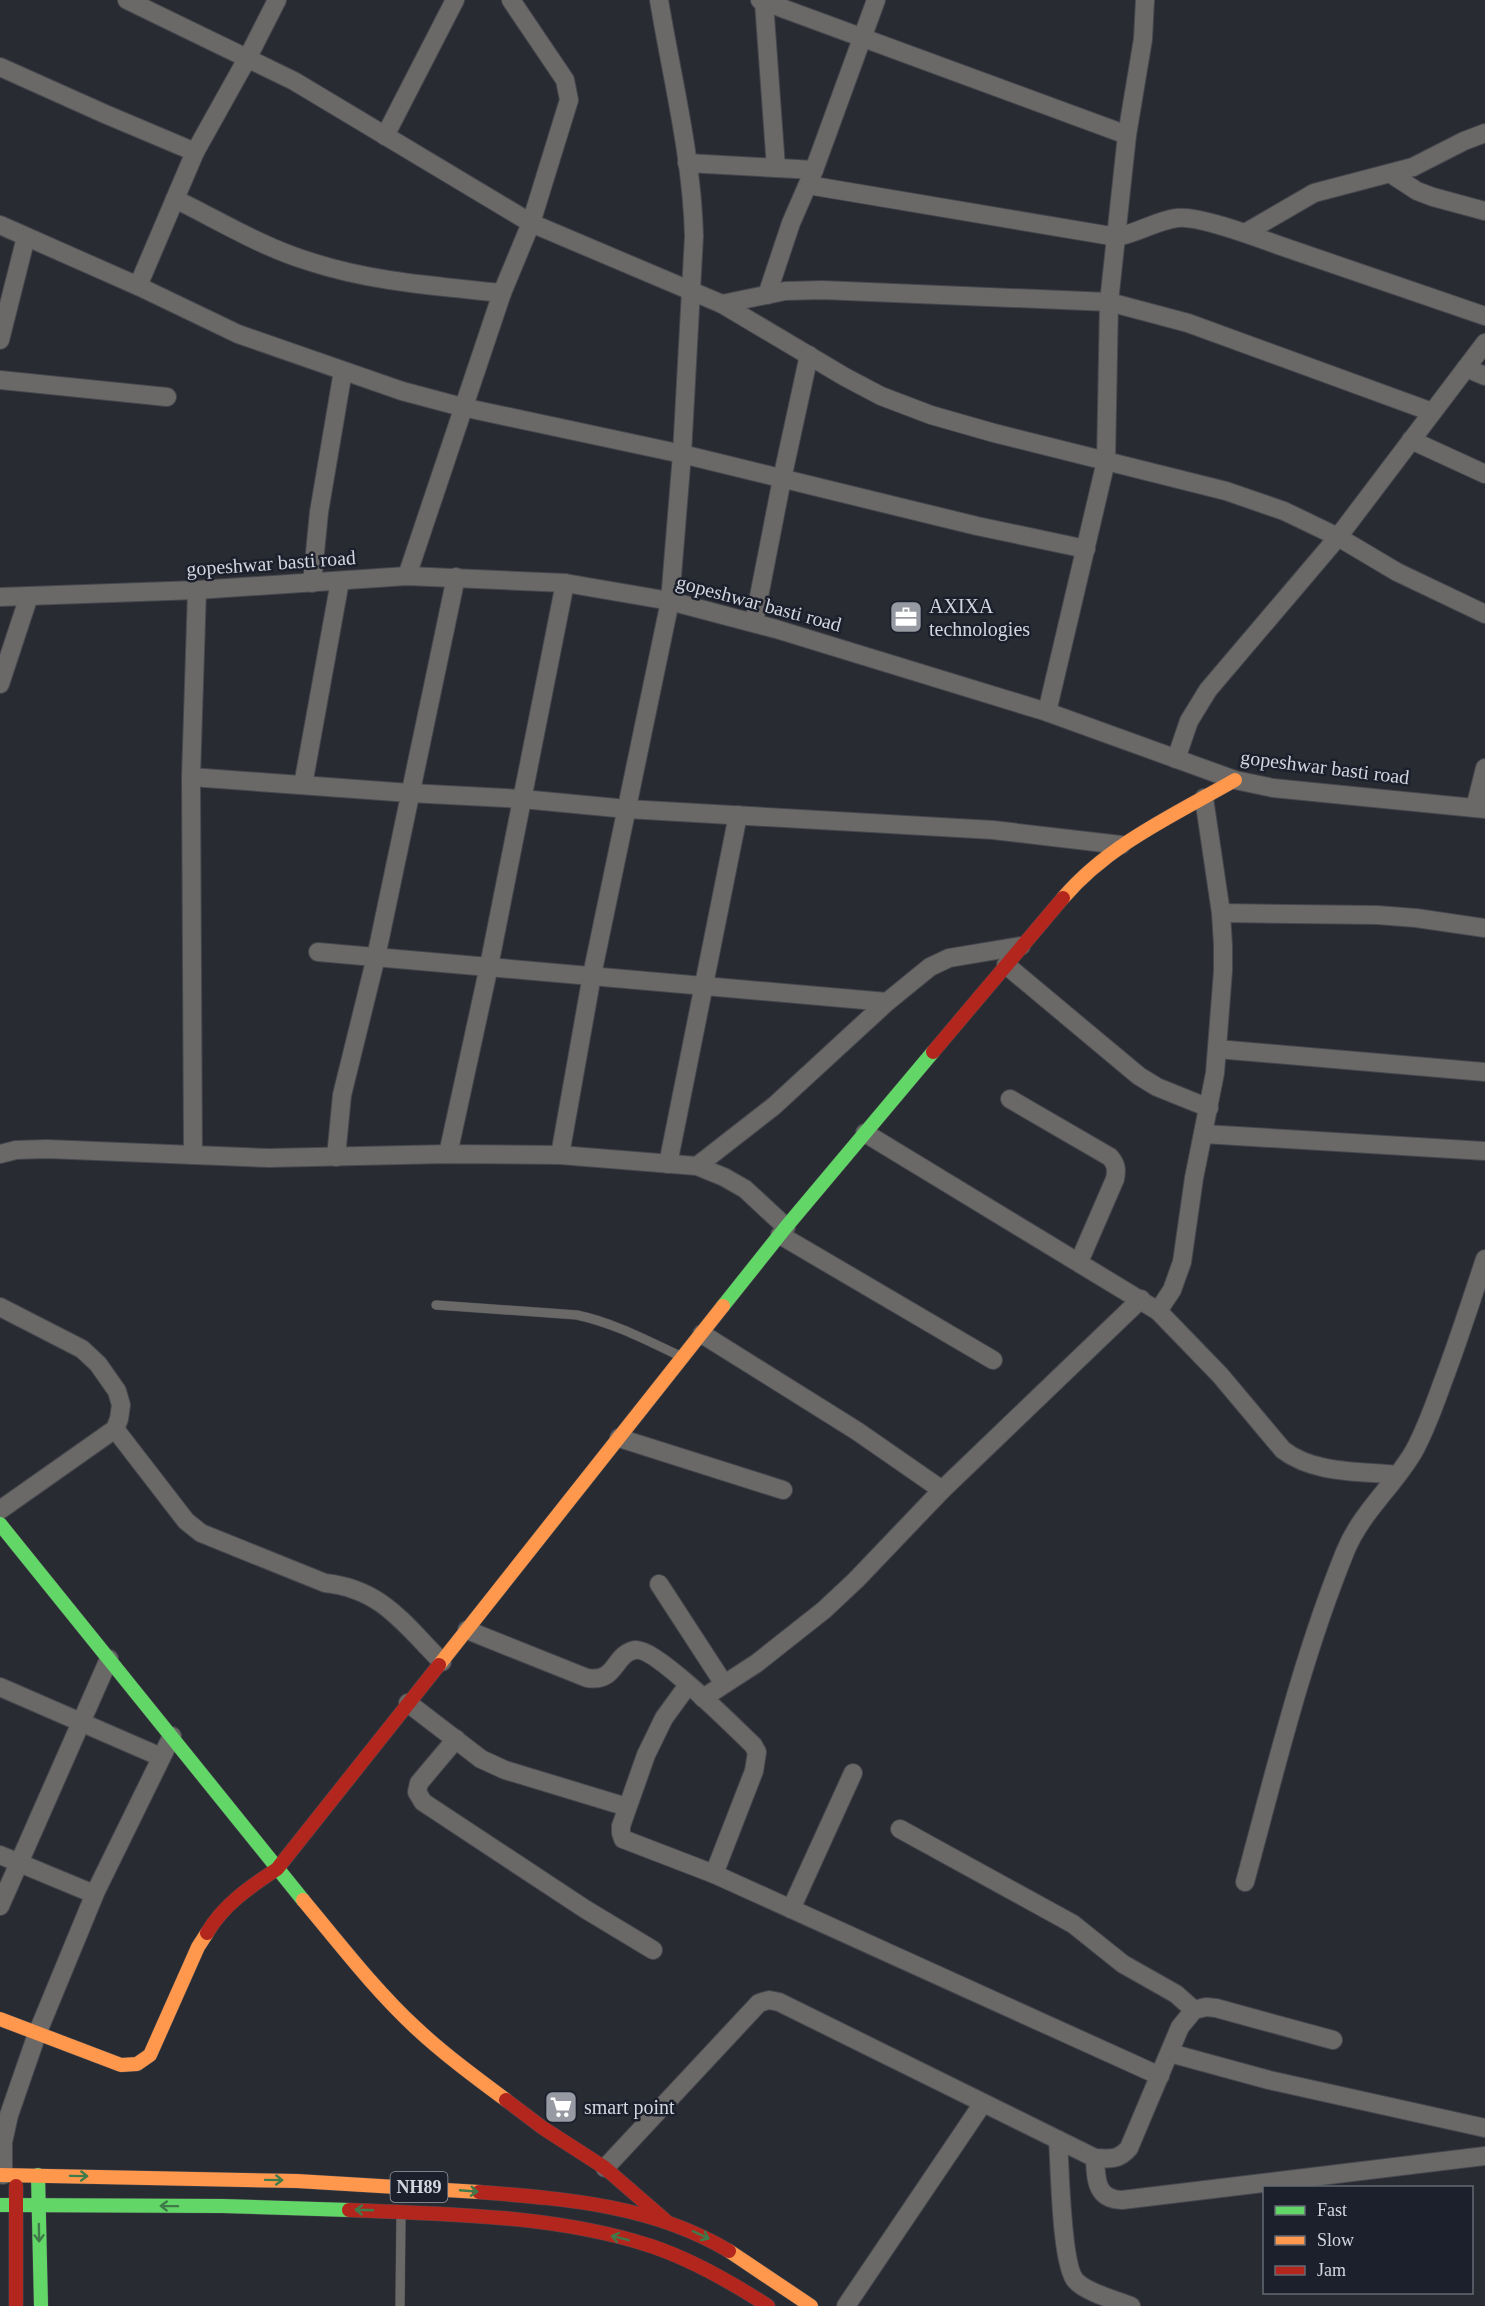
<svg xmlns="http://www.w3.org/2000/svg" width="1485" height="2306" viewBox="0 0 1485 2306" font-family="Georgia,serif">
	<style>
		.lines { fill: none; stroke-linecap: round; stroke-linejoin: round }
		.lane-casing { stroke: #45474d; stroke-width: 10 }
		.street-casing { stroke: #45474d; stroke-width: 20 }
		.fast-casing { stroke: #45474d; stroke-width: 15 }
		.slow-casing { stroke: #45474d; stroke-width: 15 }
		.jam-casing { stroke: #45474d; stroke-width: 15 }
		.lane { stroke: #6a6968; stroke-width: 9 }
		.street { stroke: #6a6968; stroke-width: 18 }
		.fast { stroke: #63d668; stroke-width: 14 }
		.slow { stroke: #ff974d; stroke-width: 14 }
		.jam { stroke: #b3261e; stroke-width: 14 }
		.oneway { stroke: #3f7b4a }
		.labels { text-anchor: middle; stroke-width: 5; stroke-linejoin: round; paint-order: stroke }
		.shield { fill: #1b202c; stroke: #9b9fa9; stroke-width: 1.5 }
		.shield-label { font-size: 18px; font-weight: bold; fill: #d2d6de }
		.street-label { font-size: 20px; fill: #d2d6de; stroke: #1b202c }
		.poi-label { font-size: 20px; fill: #d2d6de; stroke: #1b202c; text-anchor: start }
	</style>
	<rect width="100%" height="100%" fill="#292b32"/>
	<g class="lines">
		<defs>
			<g id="lane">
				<path d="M 436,1305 L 577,1315 C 614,1323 646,1340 680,1356"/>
				<polyline points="400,2306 401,2215"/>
			</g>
			<g id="street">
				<polyline points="127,0 294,81 531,223 722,304 845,377 881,396 931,415 994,433 1226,491 1284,511 1338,537 1397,572 1485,614"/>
				<polyline points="760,0 1127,135"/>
				<polyline points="764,2 776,168"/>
				<polyline points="0,67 105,114 195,152"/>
				<polyline points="385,136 455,0"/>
				<polyline points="687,163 814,170"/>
				<polyline points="1391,174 1417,191 1433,197 1485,211"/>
				<path d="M 808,185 L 1117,237 C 1138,233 1158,220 1177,218 C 1198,215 1256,237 1278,245 C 1347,269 1416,292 1485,316"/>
				<path d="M 175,199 C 218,220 262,247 308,261 C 371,282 436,286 502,293"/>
				<polyline points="0,225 138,286 238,334 402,391 462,407 682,454 977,526 1086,549"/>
				<polyline points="1245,233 1314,193 1413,167 1464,141 1485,133"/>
				<polyline points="138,286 195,152 248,57 277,0"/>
				<polyline points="767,295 791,223 814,170 876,0"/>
				<polyline points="722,304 785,291 822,290 1109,302 1188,323 1432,412"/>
				<polyline points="0,340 26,237"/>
				<polyline points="1466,368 1485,376"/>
				<polyline points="0,380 167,397"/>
				<polyline points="1411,440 1485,474"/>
				<polyline points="407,576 502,293 531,223 569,100 565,80 511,0"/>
				<polyline points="312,583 319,512 343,371"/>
				<polyline points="0,597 197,590 407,576 565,583 670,601 776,629 1047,712 1235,780 1273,788 1485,809"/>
				<polyline points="754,622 782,479 809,355"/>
				<polyline points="0,684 29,596"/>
				<polyline points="1047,712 1106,461 1109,302 1127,135 1143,39 1145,0"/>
				<polyline points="1176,759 1189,721 1208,690 1338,537 1485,343"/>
				<polyline points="191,777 410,793 522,799 627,809 993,830 1121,845"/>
				<polyline points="303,785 340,581"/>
				<polyline points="1475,808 1485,768"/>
				<polyline points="1221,913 1377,915 1416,918 1485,928"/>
				<polyline points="318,952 887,1002"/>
				<polyline points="1006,965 1139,1076 1157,1087 1209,1108"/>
				<polyline points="1217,1049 1485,1072"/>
				<path d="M 1010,1099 L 1110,1157 C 1116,1164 1117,1169 1115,1179 L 1079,1262"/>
				<path d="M 865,1133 L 1158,1311 L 1220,1375 L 1283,1450 C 1314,1474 1360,1471 1397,1475"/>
				<polyline points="1204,1134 1485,1151"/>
				<polyline points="0,1154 16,1150 47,1149 269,1158 448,1154 560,1155 697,1166 724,1177 745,1189 786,1227"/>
				<polyline points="448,1154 489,966 565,583"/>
				<polyline points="193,1155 191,777 197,590"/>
				<path d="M 560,1155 L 592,975 L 670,601 L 682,454 L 694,236 C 692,157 672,78 659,0"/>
				<polyline points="336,1157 342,1095 376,957 456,577"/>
				<polyline points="668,1164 738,815"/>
				<polyline points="697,1166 774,1106 887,1002 930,967 949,958 1021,946"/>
				<polyline points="780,1235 993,1360"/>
				<polyline points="0,1307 82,1349 98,1364 117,1391 121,1405 119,1419 115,1429 0,1510"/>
				<polyline points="1158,1311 1172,1290 1182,1262 1194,1178 1215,1073 1223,971 1223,945 1221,913 1204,798"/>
				<polyline points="702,1334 857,1431 942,1490"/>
				<path d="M 115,1429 L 186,1521 L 201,1533 L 325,1583 C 382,1589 404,1624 442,1662"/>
				<polyline points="619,1438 783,1490"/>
				<polyline points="659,1584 724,1684"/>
				<path d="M 467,1630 L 587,1678 C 617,1683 613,1654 635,1650 C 655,1647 735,1728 753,1745 L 757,1752 L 754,1771 L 714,1874"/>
				<polyline points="688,1685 664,1718 646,1755 621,1826 621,1833 623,1839 714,1874 1160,2076"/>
				<polyline points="0,1687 161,1757"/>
				<polyline points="703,1698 757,1663 824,1610 856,1580 942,1490 1141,1299"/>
				<polyline points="408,1703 481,1759 505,1770 627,1807"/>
				<polyline points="456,1739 419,1783 417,1792 423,1802 585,1909 653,1950"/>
				<polyline points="900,1829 1073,1924 1123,1964 1176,1994 1194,2010"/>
				<polyline points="0,1855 94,1894"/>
				<path d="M 1245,1882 C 1275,1771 1302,1658 1345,1552 C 1361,1512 1394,1486 1414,1451 C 1426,1429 1434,1406 1442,1384 C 1458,1342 1471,1301 1485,1259"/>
				<polyline points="0,1906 109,1659"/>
				<polyline points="791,1909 853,1773"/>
				<polyline points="1170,2053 1269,2080 1485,2128"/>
				<path d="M 1058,2140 C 1060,2166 1061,2266 1076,2281 C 1087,2293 1116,2300 1131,2306"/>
				<path d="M 1095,2158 C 1096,2180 1096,2199 1122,2200 L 1485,2156"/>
				<path d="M 605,2168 L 759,2003 L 769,2000 L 779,2002 L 1095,2158 C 1110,2159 1119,2160 1129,2148 L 1180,2027 L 1194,2010 L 1206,2007 L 1216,2008 L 1333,2040"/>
				<polyline points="3,2175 3,2142 9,2115 37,2034 96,1891 172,1736"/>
				<polyline points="846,2306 983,2103"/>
			</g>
			<g id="fast">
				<polyline points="723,1306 786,1227 933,1052"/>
				<polyline points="0,1524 303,1900"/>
				<polyline points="38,2175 41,2306"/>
				<polyline points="0,2205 222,2206 349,2210"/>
			</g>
			<g id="slow">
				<path d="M 1063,898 C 1109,844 1174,815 1235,780"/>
				<polyline points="439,1665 723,1306"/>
				<path d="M 303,1900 C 339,1943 374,1989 416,2028 C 444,2054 475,2077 506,2100"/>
				<polyline points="0,2019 121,2065 137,2064 150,2055 198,1947 207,1933"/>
				<polyline points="0,2175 297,2181 479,2192"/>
				<polyline points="729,2251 811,2306"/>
			</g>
			<g id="jam">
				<polyline points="933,1052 1063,898"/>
				<path d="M 207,1933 C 223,1905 251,1886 277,1869 L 439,1665"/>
				<polyline points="506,2100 543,2128 605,2168 665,2220"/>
				<polyline points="16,2186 16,2306"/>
				<path d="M 479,2192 C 566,2199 652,2205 729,2251"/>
				<path d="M 349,2210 C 448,2214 557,2215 651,2246 C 693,2260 731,2282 768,2306"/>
			</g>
		</defs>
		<use href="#lane" class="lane-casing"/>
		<use href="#street" class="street-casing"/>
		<use href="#fast" class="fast-casing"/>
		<use href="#slow" class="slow-casing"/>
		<use href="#jam" class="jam-casing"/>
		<use href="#lane" class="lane"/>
		<use href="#street" class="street"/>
		<use href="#fast" class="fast"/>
		<use href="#slow" class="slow"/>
		<use href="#jam" class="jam"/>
	</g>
	<defs><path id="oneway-shaft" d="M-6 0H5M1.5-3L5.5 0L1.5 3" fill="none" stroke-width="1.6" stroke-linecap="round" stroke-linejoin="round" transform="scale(1.5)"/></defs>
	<g class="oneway">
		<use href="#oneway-shaft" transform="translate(79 2176) rotate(1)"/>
		<use href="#oneway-shaft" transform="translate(274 2180) rotate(1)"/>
		<use href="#oneway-shaft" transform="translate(469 2191) rotate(5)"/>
		<use href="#oneway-shaft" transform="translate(169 2206) rotate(-179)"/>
		<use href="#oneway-shaft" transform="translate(364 2210) rotate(-178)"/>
		<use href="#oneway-shaft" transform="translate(39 2233) rotate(89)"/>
		<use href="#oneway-shaft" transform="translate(701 2235) rotate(25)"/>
		<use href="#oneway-shaft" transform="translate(620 2238) rotate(-166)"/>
	</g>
	<defs>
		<symbol id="office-square" viewBox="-11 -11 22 22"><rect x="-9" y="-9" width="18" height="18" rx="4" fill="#979aa2" stroke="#1b202c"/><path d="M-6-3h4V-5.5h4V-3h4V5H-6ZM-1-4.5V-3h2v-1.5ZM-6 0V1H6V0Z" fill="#fff"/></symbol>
		<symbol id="supermarket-square" viewBox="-11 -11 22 22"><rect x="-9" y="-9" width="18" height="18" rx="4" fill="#979aa2" stroke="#1b202c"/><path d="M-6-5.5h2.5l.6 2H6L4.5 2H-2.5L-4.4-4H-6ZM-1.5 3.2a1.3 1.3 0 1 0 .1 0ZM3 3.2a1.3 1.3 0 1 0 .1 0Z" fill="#fff"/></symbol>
	</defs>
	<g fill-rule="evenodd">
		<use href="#office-square" x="887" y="598" width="38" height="38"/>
		<use href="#supermarket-square" x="542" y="2088" width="38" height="38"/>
	</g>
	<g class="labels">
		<rect class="shield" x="390.5" y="2172" width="57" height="30" rx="4.5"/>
		<g class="shield-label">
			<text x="419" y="2193">NH89</text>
		</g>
		<g class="street-label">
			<text transform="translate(271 563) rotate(-4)" y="7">gopeshwar basti road</text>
			<text transform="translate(759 603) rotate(15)" y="7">gopeshwar basti road</text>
			<text transform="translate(1325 767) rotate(7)" y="7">gopeshwar basti road</text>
		</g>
		<g class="poi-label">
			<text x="929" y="613">AXIXA<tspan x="929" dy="23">technologies</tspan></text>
			<text x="584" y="2114">smart point</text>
		</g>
	</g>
	<rect x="1263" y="2186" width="210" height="108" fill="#1b202c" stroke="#646973" stroke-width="1.5"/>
	<rect x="1275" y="2206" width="30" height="9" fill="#63d668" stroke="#646973" stroke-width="1.5"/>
	<text x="1317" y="2216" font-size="18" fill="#d2d6de">Fast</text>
	<rect x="1275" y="2236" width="30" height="9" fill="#ff974d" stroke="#646973" stroke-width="1.5"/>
	<text x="1317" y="2246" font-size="18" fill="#d2d6de">Slow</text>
	<rect x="1275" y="2266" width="30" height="9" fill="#b3261e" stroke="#646973" stroke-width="1.5"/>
	<text x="1317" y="2276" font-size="18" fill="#d2d6de">Jam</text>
</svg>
